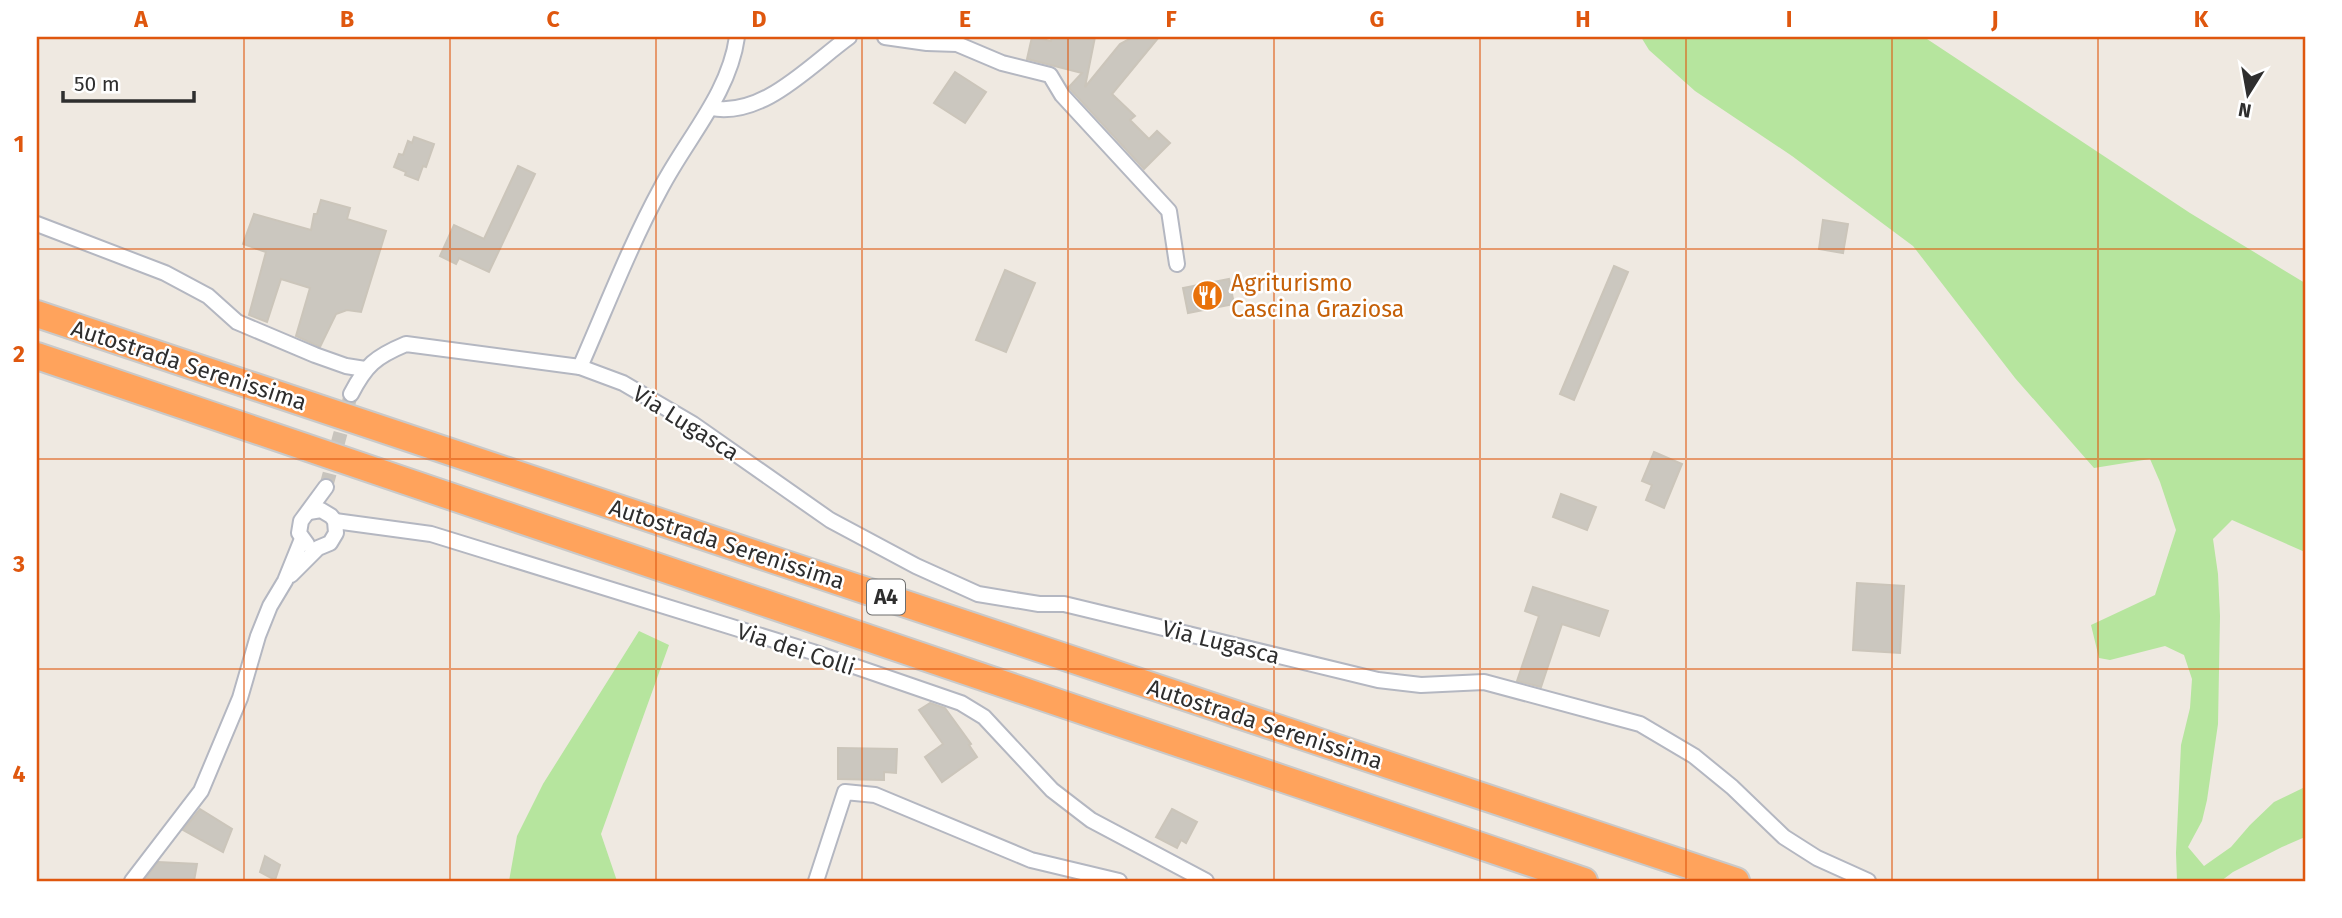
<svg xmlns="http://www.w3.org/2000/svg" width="2342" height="918" viewBox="0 0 2342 918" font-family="'Fira Sans',sans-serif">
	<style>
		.green { fill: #b6e59e }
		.building { fill: #cbc7bf; stroke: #cbc5ba; stroke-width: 2 }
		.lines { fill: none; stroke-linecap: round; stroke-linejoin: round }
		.minor-tunnel { stroke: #c8c4bd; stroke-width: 14; stroke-dasharray: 14 7; stroke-linecap: butt }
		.minor-casing { stroke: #b4b7c1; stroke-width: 18 }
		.motorway-casing { stroke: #c9c9c9; stroke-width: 30 }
		.minor { stroke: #fff; stroke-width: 14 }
		.motorway { stroke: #ffa35c; stroke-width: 26 }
		.grid { fill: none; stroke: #df570e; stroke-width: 2; stroke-opacity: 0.55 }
		.labels { text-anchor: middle; stroke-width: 5; stroke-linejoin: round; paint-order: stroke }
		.shield { fill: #fff; stroke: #6d6d6d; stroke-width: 2 }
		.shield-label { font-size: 21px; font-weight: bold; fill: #2e2e2e }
		.food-label { font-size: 23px; fill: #c56008; stroke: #fff; text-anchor: start }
		.street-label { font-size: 23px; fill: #2e2e2e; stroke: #fff }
		.neatline { fill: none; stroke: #df570e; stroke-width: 2.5 }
		.grid-label { font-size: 23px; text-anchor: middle; font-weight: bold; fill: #df570e }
	</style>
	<rect width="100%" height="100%" fill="#efe9e1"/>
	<g class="green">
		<polygon points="1641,37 1924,37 2190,213 2305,283 2305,552 2232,520 2213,539 2218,574 2220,616 2218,724 2207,800 2202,821 2188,847 2204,866 2231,847 2250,825 2274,802 2305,787 2305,837 2282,847 2233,872 2221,881 2177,881 2176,853 2181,745 2190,708 2192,679 2184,655 2165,646 2110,660 2099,658 2091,625 2155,595 2176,530 2160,482 2150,459 2094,468 2015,378 1913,246 1792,156 1695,91 1649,50"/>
		<polygon points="639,631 669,645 601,834 617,881 509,881 517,836 543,784"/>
	</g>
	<g class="building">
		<polygon points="1032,37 1051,41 1052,37 1095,37 1085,87 1120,44 1133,37 1159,37 1112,94 1135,116 1130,120 1149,139 1157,131 1170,143 1144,169 1070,89 1069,87 1082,73 1027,59"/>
		<polygon points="955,72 986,92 965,123 934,103"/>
		<polygon points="414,137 434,144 426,167 423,166 418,180 405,175 406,172 394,167 399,154 403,155 408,141 412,143"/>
		<polygon points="518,166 535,174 489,272 459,258 456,264 440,256 454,225 484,239"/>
		<polygon points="321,200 350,208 347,219 386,231 361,312 347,310 336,314 320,347 296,336 310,288 281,279 267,322 249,315 266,252 243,244 254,214 311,230 314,214 317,214"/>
		<polygon points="1823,220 1848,224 1843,253 1819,249"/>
		<polygon points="1614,266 1628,272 1574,400 1560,394"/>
		<polygon points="1005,270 1035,283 1006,352 976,340"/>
		<polygon points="1229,279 1234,304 1188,313 1183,288"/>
		<polygon points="1654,452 1682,464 1664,508 1646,500 1652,485 1642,481"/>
		<polygon points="1561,494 1596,507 1587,530 1553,517"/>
		<polygon points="1857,583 1904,586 1900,653 1853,650"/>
		<polygon points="1533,587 1608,611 1599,636 1562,624 1541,687 1517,681 1539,616 1525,611"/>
		<polygon points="930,703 945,708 971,744 969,745 977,757 942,782 925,757 943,744 919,710"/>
		<polygon points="838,748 897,749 896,773 884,772 884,780 838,779"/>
		<polygon points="200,809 232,829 223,852 183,830"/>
		<polygon points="1172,809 1197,822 1186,843 1181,840 1177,848 1156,837"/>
		<polygon points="265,856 280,865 275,880 260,872"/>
		<polygon points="158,862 197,864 194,881 144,881"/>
	</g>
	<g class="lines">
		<polyline class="minor-tunnel" points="326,487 351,394"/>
		<defs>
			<g id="minor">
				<polyline points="885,37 927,43 957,44 1002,63 1050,75 1062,95 1169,211 1177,264"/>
				<path d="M 711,108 C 763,118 810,65 849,37"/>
				<polyline points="37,224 165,273 208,296 237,322 315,355 346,366 365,369"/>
				<polyline points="580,367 623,383 693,424 830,520 916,566 978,594 1039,604 1064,604 1378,680 1421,685 1484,682 1640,724 1694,756 1732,787 1784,837 1817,858 1868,881"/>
				<path d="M 351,394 C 366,365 375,357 406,344 L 580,367 C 606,308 630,245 661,188 C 687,138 729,94 737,37"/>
				<polyline points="335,521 431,534 813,652 961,703 984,717 1052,790 1091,820 1206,881"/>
				<polyline points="307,544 299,533 301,521 326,487"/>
				<polyline points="291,575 318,548 330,543 336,533 335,521 331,516 321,510 309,512"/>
				<polyline points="132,881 201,791 240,698 258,636 270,606 285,581 302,539"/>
				<polyline points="816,881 845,792 875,795 1031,860 1119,881"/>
			</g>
			<g id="motorway">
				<polyline points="37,314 1736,881"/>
				<polyline points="37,356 1584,881"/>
			</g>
		</defs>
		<use href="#minor" class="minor-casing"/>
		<use href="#motorway" class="motorway-casing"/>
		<use href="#minor" class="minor"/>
		<use href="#motorway" class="motorway"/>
	</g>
	<path class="grid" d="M 244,37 L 244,881M 450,37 L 450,881M 656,37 L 656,881M 862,37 L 862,881M 1068,37 L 1068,881M 1274,37 L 1274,881M 1480,37 L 1480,881M 1686,37 L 1686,881M 1892,37 L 1892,881M 2098,37 L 2098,881M 37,249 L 2305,249M 37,459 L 2305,459M 37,669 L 2305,669"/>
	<defs>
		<symbol id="restaurant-disc" viewBox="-11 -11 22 22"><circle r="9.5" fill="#e8710a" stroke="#fff"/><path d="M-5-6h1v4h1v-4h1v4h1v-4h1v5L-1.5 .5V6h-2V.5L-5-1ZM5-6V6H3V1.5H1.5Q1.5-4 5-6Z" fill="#fff"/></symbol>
	</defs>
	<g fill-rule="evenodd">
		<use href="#restaurant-disc" x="1190" y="278" width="35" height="35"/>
	</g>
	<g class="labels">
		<rect class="shield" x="867" y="579.5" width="38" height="35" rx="5"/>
		<g class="shield-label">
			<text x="886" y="604">A4</text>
		</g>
		<g class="food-label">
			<text x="1231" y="291">Agriturismo<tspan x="1231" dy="26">Cascina Graziosa</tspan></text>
		</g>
		<g class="street-label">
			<text transform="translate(189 365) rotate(18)" y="8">Autostrada Serenissima</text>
			<text transform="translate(686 423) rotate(32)" y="8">Via Lugasca</text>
			<text transform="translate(727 544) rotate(18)" y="8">Autostrada Serenissima</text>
			<text transform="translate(1221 642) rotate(14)" y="8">Via Lugasca</text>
			<text transform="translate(796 649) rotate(18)" y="8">Via dei Colli</text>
			<text transform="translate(1265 724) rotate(18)" y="8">Autostrada Serenissima</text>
		</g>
	</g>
	<rect width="2342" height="918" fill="none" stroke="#ffffff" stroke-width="77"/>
	<g transform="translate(2248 94) rotate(191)" stroke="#ffffff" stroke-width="5" paint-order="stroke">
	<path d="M0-5L12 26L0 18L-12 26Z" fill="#2e2e2e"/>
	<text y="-10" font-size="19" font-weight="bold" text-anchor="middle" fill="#2e2e2e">N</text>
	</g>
	<path d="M63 91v10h131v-10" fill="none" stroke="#2e2e2e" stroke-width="3.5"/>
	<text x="74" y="91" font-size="21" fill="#2e2e2e" stroke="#ffffff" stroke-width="5" paint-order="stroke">50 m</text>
	<rect x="38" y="38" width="2266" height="842" class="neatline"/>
	<g class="grid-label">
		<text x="141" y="27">A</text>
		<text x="347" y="27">B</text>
		<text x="553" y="27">C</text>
		<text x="759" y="27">D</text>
		<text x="965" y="27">E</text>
		<text x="1171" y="27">F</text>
		<text x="1377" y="27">G</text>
		<text x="1583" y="27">H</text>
		<text x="1789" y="27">I</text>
		<text x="1995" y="27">J</text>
		<text x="2201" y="27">K</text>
		<text x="19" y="152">1</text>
		<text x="19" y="362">2</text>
		<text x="19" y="572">3</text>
		<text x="19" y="782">4</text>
	</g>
</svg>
